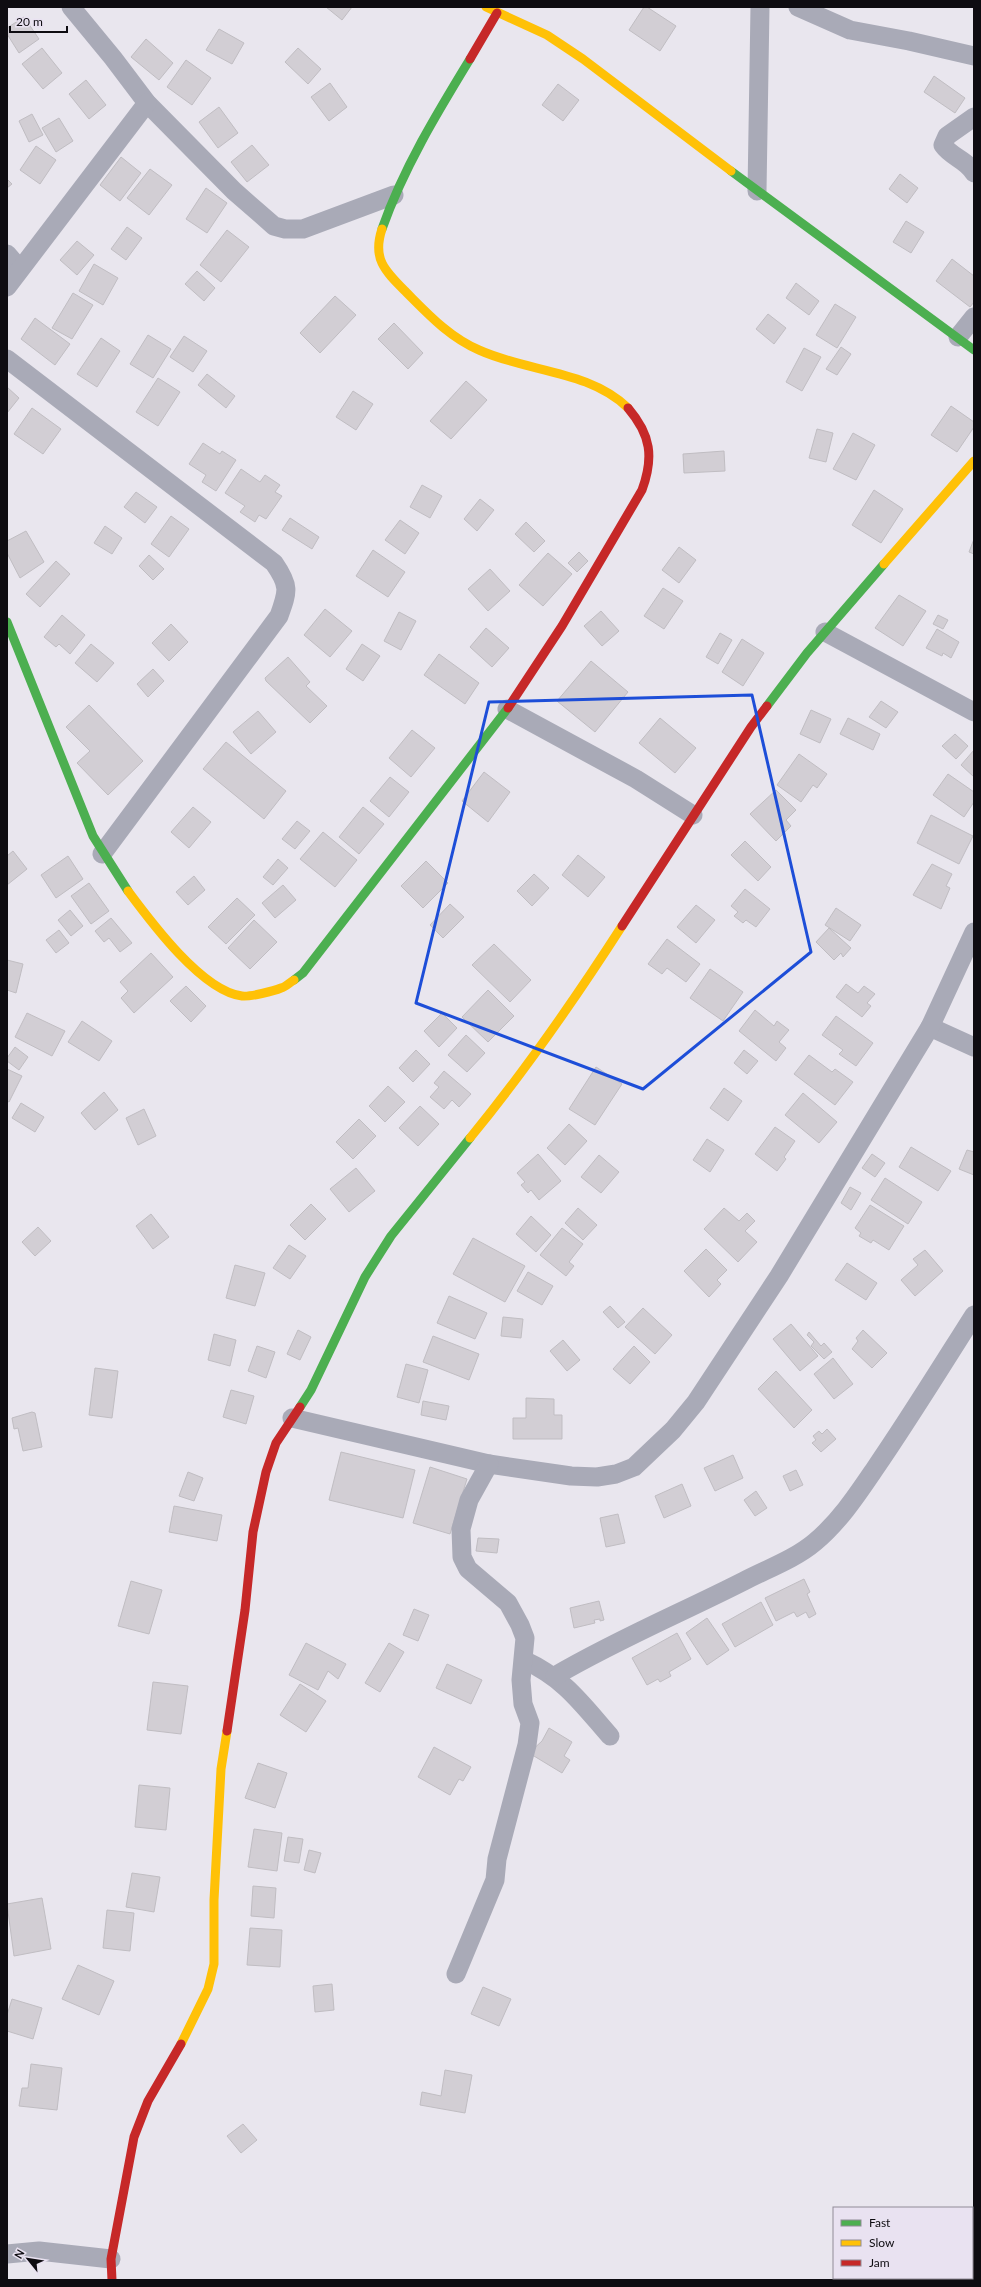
<svg xmlns="http://www.w3.org/2000/svg" width="981" height="2287" viewBox="0 0 981 2287" font-family="Lato,sans-serif">
	<style>
		.building { fill: #d2ced4; stroke: #c0bdc2 }
		.lines { fill: none; stroke-linecap: round; stroke-linejoin: round }
		.street { stroke: #a9aab7; stroke-width: 19 }
		.fast { stroke: #4caf50; stroke-width: 9 }
		.slow { stroke: #ffc107; stroke-width: 9 }
		.jam { stroke: #c62828; stroke-width: 9 }
		.marked { fill: none; stroke: #1d4ed8; stroke-width: 3; stroke-linejoin: round }
	</style>
	<rect width="100%" height="100%" fill="#e9e6ee"/>
	<g class="building">
		<polygon points="326,7 352,7 342,20"/>
		<polygon points="644,7 647,7 676,26 660,51 629,30"/>
		<polygon points="24,17 39,39 19,53 7,34 7,28"/>
		<polygon points="219,29 244,43 232,64 206,50"/>
		<polygon points="146,39 173,63 159,80 131,57"/>
		<polygon points="42,48 62,73 43,89 22,64"/>
		<polygon points="298,48 321,69 308,84 285,62"/>
		<polygon points="186,60 211,78 192,105 167,87"/>
		<polygon points="934,76 965,98 955,113 924,92"/>
		<polygon points="86,80 106,105 89,119 69,94"/>
		<polygon points="330,83 347,107 329,121 311,97"/>
		<polygon points="558,84 579,100 563,121 542,105"/>
		<polygon points="219,107 238,133 218,148 199,122"/>
		<polygon points="32,114 43,135 29,142 19,121"/>
		<polygon points="59,118 73,141 56,152 42,128"/>
		<polygon points="252,145 269,165 247,182 231,162"/>
		<polygon points="36,146 56,160 40,184 20,170"/>
		<polygon points="121,157 141,173 120,201 100,185"/>
		<polygon points="150,169 172,185 149,215 127,198"/>
		<polygon points="900,174 918,188 907,203 889,189"/>
		<polygon points="7,179 12,184 7,188"/>
		<polygon points="206,188 227,203 207,233 186,219"/>
		<polygon points="906,221 924,232 911,253 893,242"/>
		<polygon points="127,227 142,238 126,260 111,249"/>
		<polygon points="227,230 249,247 221,282 200,265"/>
		<polygon points="77,241 94,255 77,275 60,260"/>
		<polygon points="952,259 974,276 974,302 970,307 936,281"/>
		<polygon points="94,264 118,278 103,305 79,291"/>
		<polygon points="197,271 215,288 204,301 185,284"/>
		<polygon points="796,283 819,301 809,315 786,298"/>
		<polygon points="73,293 93,305 72,339 52,328"/>
		<polygon points="335,296 356,315 320,353 300,333"/>
		<polygon points="835,304 856,317 837,348 816,335"/>
		<polygon points="768,314 786,328 774,344 756,329"/>
		<polygon points="35,318 70,344 55,365 21,339"/>
		<polygon points="394,323 423,353 408,369 378,339"/>
		<polygon points="148,335 171,349 153,378 130,364"/>
		<polygon points="184,336 207,351 193,372 170,357"/>
		<polygon points="101,338 120,351 97,387 77,374"/>
		<polygon points="841,347 851,354 837,375 826,369"/>
		<polygon points="804,348 821,357 802,391 786,382"/>
		<polygon points="207,374 235,396 226,408 198,385"/>
		<polygon points="158,378 180,392 158,426 136,412"/>
		<polygon points="466,381 487,400 451,439 430,421"/>
		<polygon points="7,387 19,398 7,413"/>
		<polygon points="353,391 373,404 356,430 336,417"/>
		<polygon points="951,406 974,422 974,427 957,452 931,435"/>
		<polygon points="32,408 61,429 43,454 14,434"/>
		<polygon points="817,429 833,433 826,462 809,458"/>
		<polygon points="853,433 875,445 856,480 833,469"/>
		<polygon points="203,443 220,454 222,451 236,460 216,491 202,482 206,475 189,464"/>
		<polygon points="724,451 725,471 684,473 683,454"/>
		<polygon points="241,469 260,482 265,475 280,485 275,492 282,496 266,519 259,515 255,522 240,512 245,506 225,493"/>
		<polygon points="422,485 442,496 430,518 410,507"/>
		<polygon points="874,490 903,509 881,543 852,525"/>
		<polygon points="136,492 157,507 145,523 124,507"/>
		<polygon points="480,499 494,510 477,531 464,519"/>
		<polygon points="171,516 189,529 169,557 151,544"/>
		<polygon points="290,518 319,537 312,549 282,530"/>
		<polygon points="400,520 419,533 405,554 385,540"/>
		<polygon points="526,522 545,541 534,552 515,534"/>
		<polygon points="105,526 122,538 112,554 94,543"/>
		<polygon points="26,531 44,562 20,578 7,553 7,541"/>
		<polygon points="974,539 974,554 969,552"/>
		<polygon points="679,547 696,560 679,583 662,570"/>
		<polygon points="373,550 405,572 388,597 356,576"/>
		<polygon points="579,552 588,561 577,572 568,563"/>
		<polygon points="548,553 572,574 543,606 519,585"/>
		<polygon points="149,555 164,569 153,580 139,566"/>
		<polygon points="56,561 70,574 40,607 26,594"/>
		<polygon points="490,569 510,591 488,611 468,589"/>
		<polygon points="663,588 683,601 664,629 644,616"/>
		<polygon points="899,595 926,611 903,646 875,628"/>
		<polygon points="325,609 352,631 330,657 304,635"/>
		<polygon points="601,611 619,631 602,646 584,626"/>
		<polygon points="399,612 416,621 401,650 384,641"/>
		<polygon points="62,615 85,635 70,654 59,644 56,647 44,637"/>
		<polygon points="938,615 948,620 943,629 933,624"/>
		<polygon points="171,624 188,642 169,661 152,643"/>
		<polygon points="486,628 509,648 492,667 470,647"/>
		<polygon points="937,629 959,642 951,658 943,653 942,656 926,648"/>
		<polygon points="720,633 732,640 718,664 706,657"/>
		<polygon points="742,639 764,653 743,686 722,672"/>
		<polygon points="91,644 114,663 97,682 75,663"/>
		<polygon points="362,644 380,656 363,681 346,669"/>
		<polygon points="439,654 479,683 465,704 424,675"/>
		<polygon points="288,657 310,682 306,686 327,706 310,723 266,681 265,678"/>
		<polygon points="591,661 628,692 595,732 557,701"/>
		<polygon points="153,669 164,681 148,697 137,684"/>
		<polygon points="881,701 898,712 886,728 869,717"/>
		<polygon points="89,705 143,761 108,795 77,763 90,751 66,727"/>
		<polygon points="811,710 831,719 820,743 800,734"/>
		<polygon points="258,711 276,732 251,754 233,732"/>
		<polygon points="660,718 696,748 675,773 639,743"/>
		<polygon points="848,718 880,734 873,750 840,734"/>
		<polygon points="412,730 435,748 411,777 389,758"/>
		<polygon points="955,734 968,746 956,759 942,746"/>
		<polygon points="226,742 286,791 264,819 203,769"/>
		<polygon points="974,750 974,777 961,765"/>
		<polygon points="799,754 827,774 817,788 813,785 801,802 777,785"/>
		<polygon points="484,772 510,792 488,822 462,801"/>
		<polygon points="948,774 974,792 974,802 964,817 933,795"/>
		<polygon points="390,777 409,792 389,817 370,801"/>
		<polygon points="776,790 796,810 786,820 791,826 776,841 750,814"/>
		<polygon points="193,807 211,822 189,848 171,832"/>
		<polygon points="363,807 384,824 359,854 339,837"/>
		<polygon points="931,815 973,836 959,864 917,843"/>
		<polygon points="297,821 310,831 295,849 282,839"/>
		<polygon points="323,832 357,860 335,887 300,859"/>
		<polygon points="745,841 771,867 758,881 731,855"/>
		<polygon points="13,851 27,869 7,885 7,856"/>
		<polygon points="578,855 605,877 588,897 562,875"/>
		<polygon points="68,856 83,879 56,898 41,875"/>
		<polygon points="278,859 288,868 273,885 263,877"/>
		<polygon points="426,861 448,883 423,908 401,886"/>
		<polygon points="932,864 952,874 946,886 950,888 941,909 913,895"/>
		<polygon points="534,874 549,888 532,906 517,891"/>
		<polygon points="194,876 205,890 188,905 176,892"/>
		<polygon points="89,883 109,911 91,924 71,896"/>
		<polygon points="283,885 296,900 275,918 262,903"/>
		<polygon points="745,889 770,909 756,927 746,920 743,923 734,916 738,912 731,906"/>
		<polygon points="237,898 255,915 226,944 208,927"/>
		<polygon points="450,904 464,917 443,938 430,925"/>
		<polygon points="696,905 715,920 696,943 677,927"/>
		<polygon points="836,908 861,925 850,941 825,925"/>
		<polygon points="70,910 83,926 71,936 58,920"/>
		<polygon points="111,918 132,943 120,952 109,938 104,942 95,931"/>
		<polygon points="254,920 277,942 250,969 228,948"/>
		<polygon points="829,928 851,948 843,957 841,953 834,960 816,942"/>
		<polygon points="59,930 69,943 56,953 46,940"/>
		<polygon points="667,939 700,964 686,982 667,968 662,974 648,964"/>
		<polygon points="494,944 531,980 510,1002 472,965"/>
		<polygon points="151,953 173,977 134,1013 121,998 128,991 120,982"/>
		<polygon points="7,960 23,964 16,993 7,990"/>
		<polygon points="710,969 743,992 723,1021 690,998"/>
		<polygon points="846,984 858,993 864,986 875,994 867,1003 871,1006 862,1017 836,997"/>
		<polygon points="186,986 206,1006 191,1022 170,1001"/>
		<polygon points="488,990 514,1016 488,1042 462,1017"/>
		<polygon points="755,1010 774,1026 777,1021 789,1030 779,1042 786,1048 776,1061 739,1031"/>
		<polygon points="27,1013 65,1031 52,1056 15,1037"/>
		<polygon points="442,1013 457,1028 439,1047 424,1031"/>
		<polygon points="836,1016 873,1043 856,1066 839,1054 843,1050 822,1035"/>
		<polygon points="82,1021 112,1041 99,1061 68,1042"/>
		<polygon points="466,1035 485,1053 467,1072 448,1055"/>
		<polygon points="15,1047 28,1057 19,1070 7,1061 7,1058"/>
		<polygon points="416,1050 430,1064 413,1082 399,1068"/>
		<polygon points="744,1050 758,1061 747,1074 734,1063"/>
		<polygon points="809,1055 832,1072 835,1069 853,1082 835,1105 794,1074"/>
		<polygon points="596,1067 622,1084 595,1125 569,1109"/>
		<polygon points="7,1069 22,1076 9,1102 7,1101"/>
		<polygon points="444,1071 471,1094 459,1107 452,1100 444,1109 430,1097 439,1087 434,1083"/>
		<polygon points="388,1086 405,1102 385,1122 369,1106"/>
		<polygon points="724,1088 742,1101 728,1121 710,1108"/>
		<polygon points="104,1092 118,1110 95,1130 81,1113"/>
		<polygon points="803,1093 837,1122 819,1143 785,1115"/>
		<polygon points="21,1103 44,1117 35,1132 12,1118"/>
		<polygon points="420,1106 439,1124 418,1146 399,1128"/>
		<polygon points="144,1109 156,1136 138,1145 126,1118"/>
		<polygon points="359,1119 376,1136 353,1159 336,1142"/>
		<polygon points="569,1124 587,1141 565,1165 547,1148"/>
		<polygon points="775,1127 795,1141 784,1157 786,1159 777,1171 755,1154"/>
		<polygon points="707,1139 724,1150 710,1172 693,1160"/>
		<polygon points="911,1147 951,1171 938,1191 899,1167"/>
		<polygon points="967,1150 974,1152 974,1175 959,1169"/>
		<polygon points="538,1154 561,1181 539,1200 531,1190 528,1193 521,1185 525,1182 517,1173"/>
		<polygon points="872,1154 885,1163 875,1177 862,1168"/>
		<polygon points="599,1155 619,1172 601,1193 581,1177"/>
		<polygon points="356,1168 375,1191 349,1212 330,1189"/>
		<polygon points="885,1178 922,1202 908,1224 871,1200"/>
		<polygon points="850,1187 861,1193 851,1210 841,1203"/>
		<polygon points="311,1204 326,1219 305,1240 290,1225"/>
		<polygon points="870,1205 904,1226 889,1250 873,1240 871,1243 859,1236 861,1233 855,1228"/>
		<polygon points="578,1208 597,1225 583,1240 565,1223"/>
		<polygon points="724,1208 739,1221 747,1213 755,1221 745,1231 757,1242 738,1262 704,1229"/>
		<polygon points="151,1214 169,1237 153,1249 136,1226"/>
		<polygon points="531,1216 551,1235 536,1252 516,1234"/>
		<polygon points="38,1227 51,1241 35,1256 22,1242"/>
		<polygon points="562,1228 583,1244 569,1262 574,1266 566,1276 540,1255"/>
		<polygon points="473,1238 525,1266 505,1302 453,1274"/>
		<polygon points="289,1245 306,1256 290,1279 273,1268"/>
		<polygon points="706,1249 727,1270 717,1280 721,1284 709,1297 684,1271"/>
		<polygon points="925,1250 943,1271 915,1296 901,1280 918,1265 913,1259"/>
		<polygon points="847,1263 877,1283 866,1300 835,1280"/>
		<polygon points="235,1265 265,1273 255,1306 226,1298"/>
		<polygon points="528,1272 553,1286 542,1305 517,1291"/>
		<polygon points="449,1296 487,1313 475,1339 437,1323"/>
		<polygon points="610,1306 625,1322 618,1328 603,1312"/>
		<polygon points="643,1308 672,1335 655,1354 625,1327"/>
		<polygon points="503,1317 523,1319 521,1338 501,1336"/>
		<polygon points="791,1324 818,1356 800,1371 773,1339"/>
		<polygon points="298,1330 311,1337 300,1360 287,1354"/>
		<polygon points="863,1330 887,1353 872,1368 852,1349 858,1341 856,1338"/>
		<polygon points="809,1332 821,1346 824,1343 832,1352 824,1359 811,1346 814,1342 807,1335"/>
		<polygon points="214,1334 236,1340 230,1366 208,1360"/>
		<polygon points="433,1336 479,1354 469,1380 423,1362"/>
		<polygon points="563,1340 580,1360 567,1371 550,1351"/>
		<polygon points="257,1346 275,1352 266,1378 248,1371"/>
		<polygon points="634,1346 650,1362 630,1384 613,1369"/>
		<polygon points="833,1358 853,1384 834,1399 814,1374"/>
		<polygon points="406,1364 428,1370 419,1403 397,1397"/>
		<polygon points="95,1368 118,1371 112,1418 89,1415"/>
		<polygon points="776,1371 812,1410 794,1428 758,1389"/>
		<polygon points="231,1390 254,1396 246,1424 223,1417"/>
		<polygon points="526,1398 554,1399 554,1415 562,1415 562,1439 513,1439 513,1418 526,1418"/>
		<polygon points="423,1401 449,1406 446,1420 421,1415"/>
		<polygon points="32,1412 35,1413 42,1447 23,1451 18,1428 14,1429 12,1418"/>
		<polygon points="827,1429 836,1439 821,1452 812,1443 816,1440 813,1436 819,1431 822,1434"/>
		<polygon points="341,1452 415,1470 403,1518 329,1500"/>
		<polygon points="733,1455 743,1478 715,1491 704,1468"/>
		<polygon points="430,1467 467,1479 450,1534 413,1523"/>
		<polygon points="796,1470 803,1485 790,1491 783,1476"/>
		<polygon points="188,1472 203,1478 194,1501 179,1496"/>
		<polygon points="682,1484 691,1506 664,1518 655,1496"/>
		<polygon points="756,1491 767,1508 755,1516 744,1500"/>
		<polygon points="174,1506 222,1515 217,1541 169,1532"/>
		<polygon points="618,1514 625,1543 606,1547 600,1518"/>
		<polygon points="478,1538 499,1539 497,1553 476,1551"/>
		<polygon points="804,1579 810,1592 807,1594 816,1614 809,1618 806,1612 797,1617 794,1612 776,1621 765,1598"/>
		<polygon points="131,1581 162,1590 149,1634 118,1626"/>
		<polygon points="599,1601 604,1620 600,1621 600,1619 594,1620 595,1623 574,1628 570,1608"/>
		<polygon points="761,1602 773,1625 735,1647 722,1624"/>
		<polygon points="414,1609 429,1615 418,1641 403,1635"/>
		<polygon points="707,1618 729,1650 707,1665 686,1633"/>
		<polygon points="677,1633 691,1659 669,1672 671,1676 660,1682 658,1679 647,1685 632,1658"/>
		<polygon points="306,1643 346,1664 338,1679 328,1671 318,1690 289,1675"/>
		<polygon points="389,1643 404,1652 380,1692 365,1683"/>
		<polygon points="447,1664 482,1680 471,1704 436,1688"/>
		<polygon points="153,1682 188,1686 181,1734 147,1730"/>
		<polygon points="300,1684 326,1701 306,1732 280,1715"/>
		<polygon points="549,1728 572,1742 564,1756 570,1760 562,1773 529,1753 542,1741"/>
		<polygon points="434,1747 471,1767 463,1781 459,1779 450,1795 418,1777"/>
		<polygon points="258,1763 287,1773 275,1808 245,1798"/>
		<polygon points="139,1785 170,1788 166,1830 135,1827"/>
		<polygon points="254,1829 282,1833 277,1871 248,1867"/>
		<polygon points="288,1837 303,1839 299,1863 284,1861"/>
		<polygon points="309,1850 321,1853 315,1873 304,1870"/>
		<polygon points="132,1873 160,1877 154,1912 126,1907"/>
		<polygon points="253,1886 276,1888 274,1918 251,1916"/>
		<polygon points="42,1898 51,1949 14,1956 7,1904"/>
		<polygon points="107,1910 134,1913 130,1951 103,1948"/>
		<polygon points="250,1928 282,1930 280,1967 247,1965"/>
		<polygon points="78,1965 114,1981 99,2015 62,1999"/>
		<polygon points="332,1984 334,2010 315,2012 313,1986"/>
		<polygon points="483,1987 511,1999 499,2026 471,2014"/>
		<polygon points="12,1999 42,2008 33,2039 7,2031 7,2015"/>
		<polygon points="31,2064 62,2068 57,2110 19,2106 22,2088 28,2088"/>
		<polygon points="445,2070 472,2075 465,2113 420,2105 422,2092 441,2096"/>
		<polygon points="243,2124 257,2140 241,2153 227,2136"/>
	</g>
	<g class="lines">
		<g class="street">
			<polyline points="71,7 113,58 147,103 234,191 274,226 285,229 303,229 394,195"/>
			<polyline points="798,7 850,30 909,41 974,56"/>
			<path d="M 974,117 L 947,136 L 943,145 C 951,157 967,160 974,173"/>
			<polyline points="757,191 760,7"/>
			<polyline points="7,254 20,269"/>
			<polyline points="7,287 147,103"/>
			<polyline points="958,337 974,317"/>
			<path d="M 7,359 L 274,563 C 290,586 288,591 279,616 L 102,854"/>
			<polyline points="825,632 974,712"/>
			<polyline points="507,709 636,779 693,815"/>
			<polyline points="930,1027 974,1047"/>
			<polyline points="292,1418 489,1464 571,1476 597,1477 616,1474 634,1467 673,1430 696,1402 779,1276 930,1027 974,932"/>
			<path d="M 524,1660 C 565,1679 581,1703 610,1736"/>
			<path d="M 555,1676 C 616,1640 681,1613 744,1581 C 767,1569 795,1559 815,1542 C 839,1522 857,1495 874,1470 C 909,1419 941,1367 974,1315"/>
			<polyline points="456,1974 495,1880 497,1859 527,1745 530,1723 523,1704 521,1680 525,1638 520,1625 508,1603 468,1569 462,1557 461,1529 469,1500 489,1464"/>
			<polyline points="7,2254 39,2251 111,2259"/>
		</g>
		<g class="fast">
			<polyline points="731,171 974,350"/>
			<path d="M 382,229 C 403,169 437,113 470,59"/>
			<polyline points="7,622 93,836 128,891"/>
			<polyline points="767,706 807,653 884,564"/>
			<polyline points="294,980 303,973 508,708"/>
			<polyline points="300,1407 311,1390 365,1277 391,1236 470,1138"/>
		</g>
		<g class="slow">
			<polyline points="486,7 547,35 583,59 731,171"/>
			<path d="M 382,229 C 372,259 385,271 406,292 C 428,314 449,337 479,350 C 527,372 589,370 628,408"/>
			<polyline points="884,564 974,461"/>
			<path d="M 128,891 C 151,922 202,991 242,996 C 250,997 274,991 281,988 C 286,987 290,982 294,980"/>
			<path d="M 470,1138 C 525,1071 575,999 622,926"/>
			<polyline points="181,2044 208,1989 214,1964 214,1900 221,1769 227,1731"/>
		</g>
		<g class="jam">
			<polyline points="470,59 497,13"/>
			<path d="M 508,708 L 562,626 L 642,490 C 654,457 651,435 628,408"/>
			<polyline points="622,926 751,727 767,706"/>
			<polyline points="227,1731 245,1610 253,1532 266,1472 276,1443 300,1407"/>
			<polyline points="112,2280 111,2259 134,2137 148,2101 181,2044"/>
		</g>
	</g>
	<path class="marked" d="M 752,695 L 811,952 L 643,1089 L 416,1003 L 489,702 Z"/>
	<rect width="981" height="2287" fill="none" stroke="#0e0c11" stroke-width="16"/>
	<rect x="833" y="2207" width="140" height="72" fill="#e9e2f1" stroke="#918c97"/>
	<rect x="841" y="2220" width="20" height="6" fill="#4caf50" stroke="#918c97"/>
	<text x="869" y="2227" font-size="12" fill="#0e0c11">Fast</text>
	<rect x="841" y="2240" width="20" height="6" fill="#ffc107" stroke="#918c97"/>
	<text x="869" y="2247" font-size="12" fill="#0e0c11">Slow</text>
	<rect x="841" y="2260" width="20" height="6" fill="#c62828" stroke="#918c97"/>
	<text x="869" y="2267" font-size="12" fill="#0e0c11">Jam</text>
	<g transform="translate(28 2259) rotate(300)" stroke="#e9e2f1" stroke-width="3" paint-order="stroke">
	<path d="M0-3L7 15L0 10L-7 15Z" fill="#0e0c11"/>
	<text y="-6" font-size="11" font-weight="bold" text-anchor="middle" fill="#0e0c11">N</text>
	</g>
	<path d="M10 26v6h57v-6" fill="none" stroke="#0e0c11" stroke-width="2"/>
	<text x="16" y="26" font-size="12" fill="#0e0c11" stroke="#e9e2f1" stroke-width="3" paint-order="stroke">20 m</text>
</svg>
